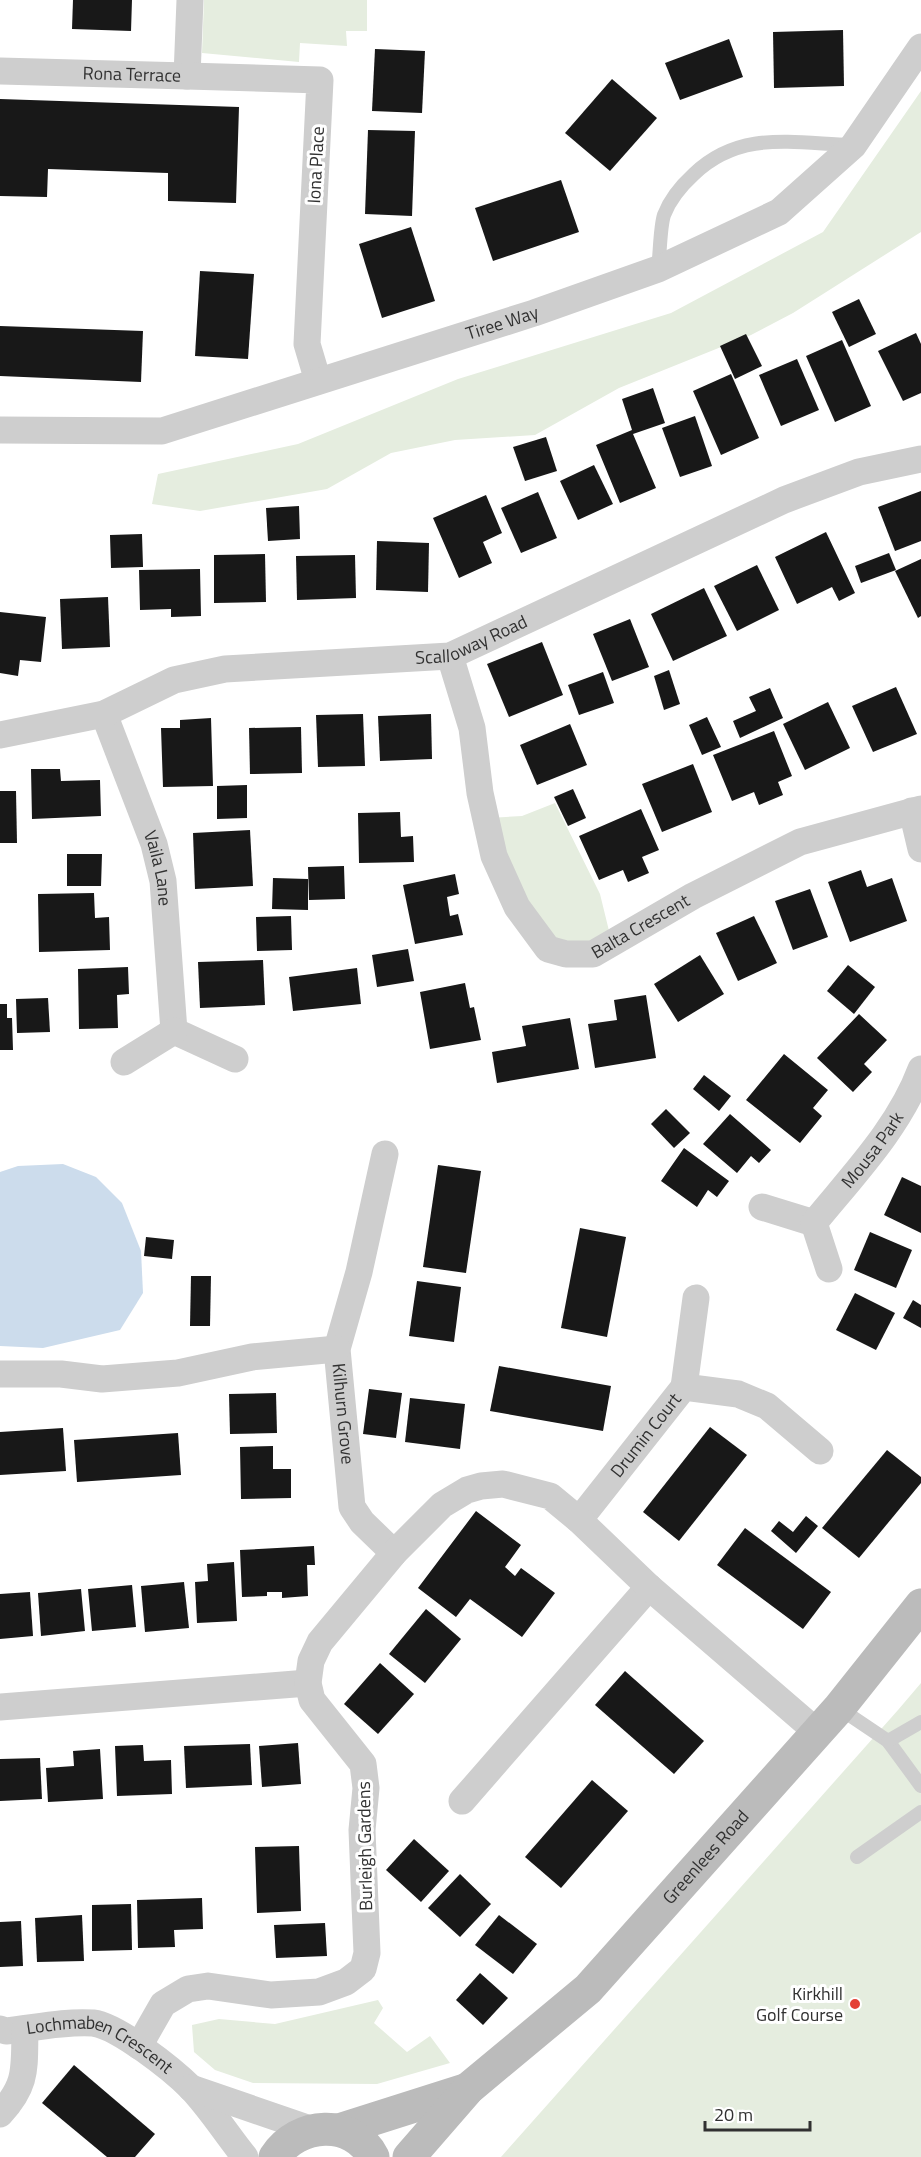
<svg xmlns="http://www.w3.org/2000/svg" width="921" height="2157" viewBox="0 0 921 2157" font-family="'Titillium Web',sans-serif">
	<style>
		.green { fill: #e5eddf }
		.water { fill: #ccdcec }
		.building { fill: #181818 }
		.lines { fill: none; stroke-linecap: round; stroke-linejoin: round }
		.lane { stroke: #cecece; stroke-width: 14 }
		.street { stroke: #cecece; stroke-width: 27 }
		.secondary { stroke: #bbb; stroke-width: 33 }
		.poi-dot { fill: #e44036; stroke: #fff; stroke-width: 2 }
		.labels { text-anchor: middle; stroke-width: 6; stroke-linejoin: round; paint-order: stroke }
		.street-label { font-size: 18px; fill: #313131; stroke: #fff }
		.poi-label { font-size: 18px; fill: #313131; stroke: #fff; text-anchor: end }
	</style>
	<rect width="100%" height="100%" fill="#fff"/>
	<g class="green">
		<polygon points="204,0 367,0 367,31 346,31 347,46 300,43 299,62 202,53"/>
		<polygon points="921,91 921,232 793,313 751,335 619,388 535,435 455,440 391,453 327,489 200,511 152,504 158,474 298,444 458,379 671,313 823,232"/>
		<polygon points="555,803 600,894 611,939 566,948 540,931 489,818 522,816"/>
		<polygon points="921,1683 921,2157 501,2157 898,1710"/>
		<polygon points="378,2000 383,2008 374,2023 407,2052 430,2036 450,2063 377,2084 253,2083 215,2070 194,2052 192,2025 219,2019 275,2024"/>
	</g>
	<polygon class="water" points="63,1164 96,1177 122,1203 141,1251 143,1293 120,1330 43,1348 0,1346 0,1172 18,1166"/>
	<g class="building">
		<polygon points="73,0 132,0 131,31 72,29"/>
		<polygon points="843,30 844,86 774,88 773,32"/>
		<polygon points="729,39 743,77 680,100 665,63"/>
		<polygon points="375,49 425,51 422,113 372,111"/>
		<polygon points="612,79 657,118 610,171 565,133"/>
		<polygon points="0,99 239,107 236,203 168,201 168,173 48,169 47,197 0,196"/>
		<polygon points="368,130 415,131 412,216 365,214"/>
		<polygon points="561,180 579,232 493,261 475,208"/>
		<polygon points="411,227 435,301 382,318 359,244"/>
		<polygon points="200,271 254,274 248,359 195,356"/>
		<polygon points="859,299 876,334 849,347 832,312"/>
		<polygon points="0,326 143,331 141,382 0,376"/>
		<polygon points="916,333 921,344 921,393 903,401 878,351"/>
		<polygon points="746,334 762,366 735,379 720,346"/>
		<polygon points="842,340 871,406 835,422 806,356"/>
		<polygon points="797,359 819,410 781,426 759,375"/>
		<polygon points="731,374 759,438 721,455 693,391"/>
		<polygon points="653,388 665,423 633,434 656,488 620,503 596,445 632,430 622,399"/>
		<polygon points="695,416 712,466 680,477 662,428"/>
		<polygon points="546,437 557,471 525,481 513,447"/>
		<polygon points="594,465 613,504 578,520 560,481"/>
		<polygon points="921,491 921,541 895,551 878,507"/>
		<polygon points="538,492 557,538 521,553 501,508"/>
		<polygon points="486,495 502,533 483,542 492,563 459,578 433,518"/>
		<polygon points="299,506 300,539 268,541 266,508"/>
		<polygon points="826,532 855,593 839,601 832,587 797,604 775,557"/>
		<polygon points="142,534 143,567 111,568 110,535"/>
		<polygon points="377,541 429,543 428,592 376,590"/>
		<polygon points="889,553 896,570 861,583 855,566"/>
		<polygon points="265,554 266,602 214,603 214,555"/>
		<polygon points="355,555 356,598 297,600 296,556"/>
		<polygon points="921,559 921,616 918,618 895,571"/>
		<polygon points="757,565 779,610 737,631 714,586"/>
		<polygon points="200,569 201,616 171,617 171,609 140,610 139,570"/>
		<polygon points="704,588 727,636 673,661 651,614"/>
		<polygon points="108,597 110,647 62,649 60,599"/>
		<polygon points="0,612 46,617 41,662 20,660 18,676 0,673"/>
		<polygon points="630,619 649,667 612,681 593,634"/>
		<polygon points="542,642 563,695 509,717 487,664"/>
		<polygon points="669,670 680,704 664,710 654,676"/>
		<polygon points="603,672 614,703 579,715 568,685"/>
		<polygon points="896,687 917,734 873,752 852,706"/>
		<polygon points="770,688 783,718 740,738 733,721 756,711 749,697"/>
		<polygon points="828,702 850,748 805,770 783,724"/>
		<polygon points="363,714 365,766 318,767 316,715"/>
		<polygon points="431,714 432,759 380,761 378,716"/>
		<polygon points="707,717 721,747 702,755 689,725"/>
		<polygon points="211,718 213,786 163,787 161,728 180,728 180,720"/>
		<polygon points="570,724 587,765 537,785 520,745"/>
		<polygon points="301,727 302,773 250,774 249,728"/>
		<polygon points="774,731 792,776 778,782 783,795 759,805 754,792 732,801 713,755"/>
		<polygon points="693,764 712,812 662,832 642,784"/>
		<polygon points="31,769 60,769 61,781 100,780 101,816 32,819"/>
		<polygon points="247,785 247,818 217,819 217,786"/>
		<polygon points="573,789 586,818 568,826 554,797"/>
		<polygon points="0,791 16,791 17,843 0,843"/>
		<polygon points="641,809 659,850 642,857 649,873 628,882 623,870 599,880 579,836"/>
		<polygon points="400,812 401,837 413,836 414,862 359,863 358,813"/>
		<polygon points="250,830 253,886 195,889 193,833"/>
		<polygon points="67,854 102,854 101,886 67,886"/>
		<polygon points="344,866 345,899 309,900 308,867"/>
		<polygon points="861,870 867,887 892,878 907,921 850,942 828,882"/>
		<polygon points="455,874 459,894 447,897 450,916 458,914 463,935 415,944 403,885"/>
		<polygon points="273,878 308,879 308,910 272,909"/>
		<polygon points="810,889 828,937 793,950 775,901"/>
		<polygon points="94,893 95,918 109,917 110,950 39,952 38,894"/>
		<polygon points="291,916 292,950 257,951 256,917"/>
		<polygon points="754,916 777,963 738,981 716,933"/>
		<polygon points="408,949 414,981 377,987 372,955"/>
		<polygon points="700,955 724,994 678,1022 654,984"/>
		<polygon points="263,960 265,1005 200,1008 198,962"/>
		<polygon points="848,965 875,987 854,1014 827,991"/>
		<polygon points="128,967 129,994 117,995 118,1028 79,1029 78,969"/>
		<polygon points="357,968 361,1004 293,1011 289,977"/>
		<polygon points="465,983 470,1008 474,1007 481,1040 430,1049 420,992"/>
		<polygon points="646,995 656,1058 595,1068 588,1024 617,1020 614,1000"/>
		<polygon points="48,998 50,1032 17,1033 16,999"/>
		<polygon points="0,1004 7,1004 7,1018 12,1018 13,1050 0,1050"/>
		<polygon points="859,1014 887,1040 864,1064 872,1072 853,1092 817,1058"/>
		<polygon points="570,1018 579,1069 497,1083 492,1052 526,1046 522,1026"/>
		<polygon points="784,1054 828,1090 813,1108 822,1116 800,1143 746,1100"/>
		<polygon points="704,1075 731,1096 719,1111 693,1089"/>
		<polygon points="666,1109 690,1133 674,1148 651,1124"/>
		<polygon points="730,1114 771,1150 759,1163 751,1156 737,1173 703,1144"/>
		<polygon points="684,1148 729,1181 717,1197 708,1190 697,1207 661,1181"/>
		<polygon points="438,1165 481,1171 466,1273 423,1267"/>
		<polygon points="902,1177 921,1186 921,1233 884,1215"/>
		<polygon points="580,1228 626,1237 607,1337 561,1328"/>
		<polygon points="870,1232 912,1250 896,1288 854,1270"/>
		<polygon points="146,1237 174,1240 172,1259 144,1256"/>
		<polygon points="191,1276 211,1276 210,1326 190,1326"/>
		<polygon points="417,1281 461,1287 454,1342 409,1336"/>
		<polygon points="855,1293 895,1313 876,1350 836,1330"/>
		<polygon points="913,1300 921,1305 921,1328 903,1318"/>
		<polygon points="499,1366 611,1386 603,1431 490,1411"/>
		<polygon points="369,1389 402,1393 396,1438 363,1434"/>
		<polygon points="276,1393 277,1433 230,1434 229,1394"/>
		<polygon points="410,1398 465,1404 460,1449 405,1442"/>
		<polygon points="710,1427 747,1455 679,1541 643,1512"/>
		<polygon points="63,1428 66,1471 0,1475 0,1432"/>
		<polygon points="178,1433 181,1475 77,1482 74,1440"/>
		<polygon points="273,1446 273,1469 291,1469 291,1498 241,1499 240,1447"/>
		<polygon points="887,1450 921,1477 921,1483 859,1558 822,1528"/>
		<polygon points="476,1511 521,1545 505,1567 515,1576 521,1568 555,1593 522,1637 470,1599 456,1617 418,1588"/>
		<polygon points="806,1516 818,1526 796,1553 771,1531 779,1521 793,1532"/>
		<polygon points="745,1528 831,1592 803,1629 717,1565"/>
		<polygon points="314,1546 315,1565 307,1565 308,1596 282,1598 282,1592 267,1592 267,1596 242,1597 240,1550"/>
		<polygon points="234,1562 237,1621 197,1623 195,1582 208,1581 207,1564"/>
		<polygon points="184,1582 189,1628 145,1632 141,1586"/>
		<polygon points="132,1585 136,1627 92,1631 88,1589"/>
		<polygon points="81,1589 85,1631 41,1636 38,1593"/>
		<polygon points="30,1592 33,1636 0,1639 0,1594"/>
		<polygon points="426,1609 461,1639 425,1683 389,1654"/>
		<polygon points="380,1663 414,1694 378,1734 344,1704"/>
		<polygon points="625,1671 704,1741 674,1774 595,1705"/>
		<polygon points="298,1743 301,1784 262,1787 259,1746"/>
		<polygon points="250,1744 252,1785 186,1788 184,1746"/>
		<polygon points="143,1745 144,1761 171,1760 172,1794 117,1796 115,1746"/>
		<polygon points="100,1749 103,1799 48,1802 46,1768 74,1766 73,1751"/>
		<polygon points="40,1758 42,1799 0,1801 0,1759"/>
		<polygon points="592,1780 628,1811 561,1888 525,1857"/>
		<polygon points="414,1839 449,1871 421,1902 386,1870"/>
		<polygon points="299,1846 301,1911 257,1913 255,1847"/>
		<polygon points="460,1874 491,1904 460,1937 428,1908"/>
		<polygon points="202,1898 203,1929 174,1930 175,1947 138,1948 137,1900"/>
		<polygon points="131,1904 132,1950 92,1951 92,1905"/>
		<polygon points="82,1915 84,1961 37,1962 35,1918"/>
		<polygon points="499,1915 537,1944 513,1974 475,1945"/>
		<polygon points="21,1921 23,1966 0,1967 0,1922"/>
		<polygon points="325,1923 327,1956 276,1958 274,1925"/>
		<polygon points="480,1973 508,1998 483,2025 456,2000"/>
		<polygon points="74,2065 155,2134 135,2157 107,2157 42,2103"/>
	</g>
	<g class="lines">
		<g class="lane">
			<path d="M 658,269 C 660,255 660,227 664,215 C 670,199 682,185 694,174 C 740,130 793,143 851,145"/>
			<polyline points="839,1708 888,1741 921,1786"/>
			<polyline points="888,1741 921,1722"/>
			<polyline points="857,1857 921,1812"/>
		</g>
		<g class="street">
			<path id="s1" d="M 0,71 L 187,76 L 190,0"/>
			<polyline points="187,76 320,80 307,344 318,381"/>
			<path id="s2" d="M 0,430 L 162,431 L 534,313 L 658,269 L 779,212 L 853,146 L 921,47"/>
			<path id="s3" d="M 450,656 L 472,728 L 480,793 L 494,856 L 517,907 L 548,949 L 566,954 L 593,954 L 693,896 L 800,842 L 921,809"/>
			<path id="s4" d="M 104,714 L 154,844 L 163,881 L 174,1031 L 235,1059"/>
			<path id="s5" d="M 0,735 L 104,714 L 174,680 L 225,669 L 450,656 L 784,500 L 859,472 L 921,459"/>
			<polyline points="912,811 921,849"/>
			<polyline points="124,1062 174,1031"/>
			<path id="s6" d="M 385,1154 L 359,1272 L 337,1349 L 352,1507 L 362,1522 L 394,1553"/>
			<polyline points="762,1207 814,1223"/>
			<path id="s7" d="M 829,1269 L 814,1223 C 853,1175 899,1128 921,1069"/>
			<polyline points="0,1374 61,1374 102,1379 178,1373 252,1357 337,1349"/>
			<polyline points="684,1387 696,1298"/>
			<path id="s8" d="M 579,1520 L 684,1387 L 738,1394 L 767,1406 L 820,1451"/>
			<polyline points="0,1707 308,1683"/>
			<polyline points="462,1801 649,1587"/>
			<path id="s9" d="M 0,2029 L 6,2031 C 34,2028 64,2021 93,2023 C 118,2026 173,2070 191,2088 C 211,2109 227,2135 245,2157"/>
			<polyline points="139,2046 163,2004 188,1989 208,1986 271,1995 319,1992 346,1982 363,1969 367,1953 362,1830 366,1788 363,1764 312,1700 308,1683 311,1661 320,1642 394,1553 442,1505 467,1490 481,1486 503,1484 550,1496 579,1520 649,1587 817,1732"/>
			<polyline points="191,2088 313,2130"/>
			<path d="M 0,2114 C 28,2084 24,2068 25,2029"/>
		</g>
		<g class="secondary">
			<polyline points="339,2130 468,2089"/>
			<path d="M 275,2157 C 297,2122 353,2118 373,2157"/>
			<path id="s10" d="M 409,2157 L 469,2088 L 588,1989 L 839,1708 L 921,1605"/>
		</g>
	</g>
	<circle class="poi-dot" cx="855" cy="2004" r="6"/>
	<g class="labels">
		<g class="street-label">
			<text dy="6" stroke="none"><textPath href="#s1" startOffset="132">Rona Terrace</textPath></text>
			<text transform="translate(316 165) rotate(-87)" y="6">Iona Place</text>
			<text dy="6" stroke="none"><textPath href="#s2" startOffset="519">Tiree Way</textPath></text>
			<text dy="6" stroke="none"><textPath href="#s5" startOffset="486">Scalloway Road</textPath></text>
			<text dy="6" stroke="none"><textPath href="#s4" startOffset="164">Vaila Lane</textPath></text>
			<text dy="6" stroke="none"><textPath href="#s3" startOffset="414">Balta Crescent</textPath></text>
			<text dy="6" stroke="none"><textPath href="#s7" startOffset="142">Mousa Park</textPath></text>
			<text dy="6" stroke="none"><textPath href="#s6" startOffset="266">Kilhurn Grove</textPath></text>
			<text dy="6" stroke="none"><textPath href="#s8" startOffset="108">Drumin Court</textPath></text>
			<text transform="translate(365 1846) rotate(-91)" y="6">Burleigh Gardens</text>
			<text dy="6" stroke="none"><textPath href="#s10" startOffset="423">Greenlees Road</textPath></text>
			<text dy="6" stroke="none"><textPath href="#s9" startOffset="106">Lochmaben Crescent</textPath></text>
		</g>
		<g class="poi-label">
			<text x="843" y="2000">Kirkhill<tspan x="843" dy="21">Golf Course</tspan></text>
		</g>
	</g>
	<path d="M705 2121v9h105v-9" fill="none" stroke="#313131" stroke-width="3"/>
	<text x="714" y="2121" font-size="18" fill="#313131" stroke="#ffffff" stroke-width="4.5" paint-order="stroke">20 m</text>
</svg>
